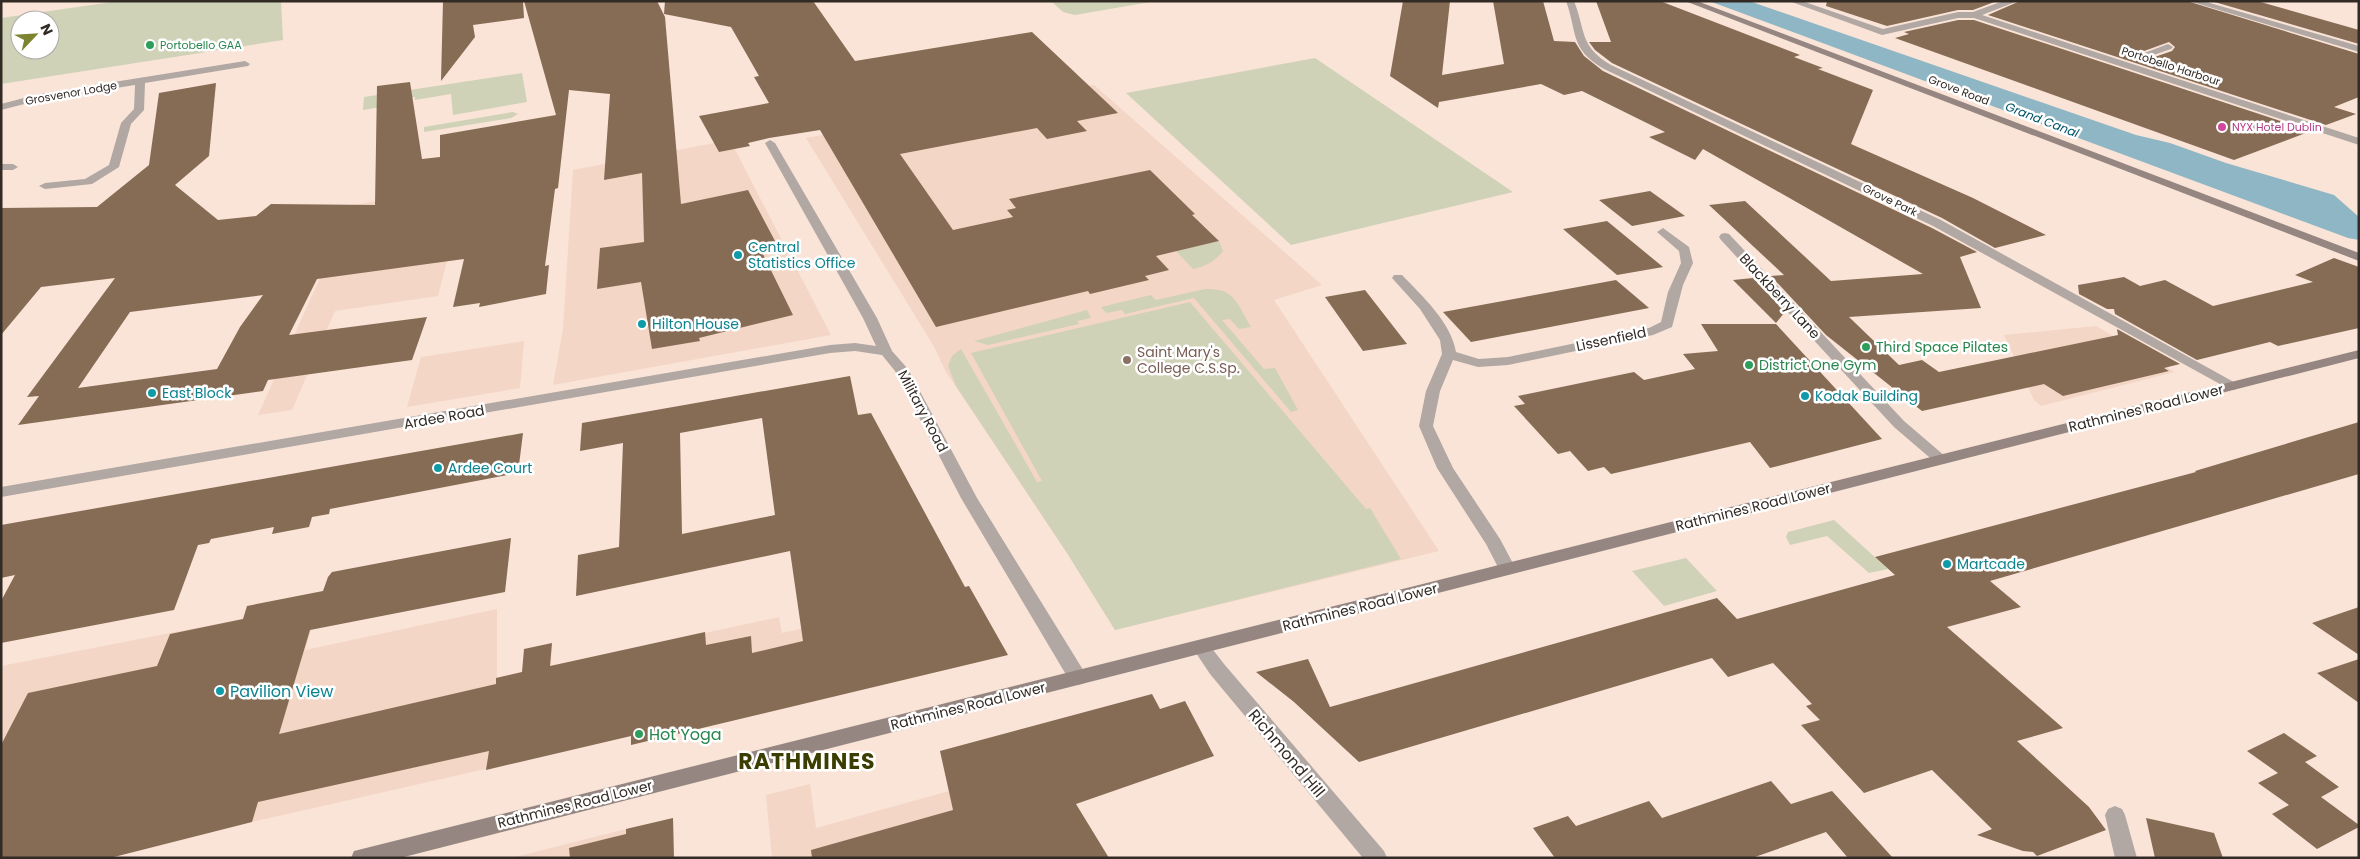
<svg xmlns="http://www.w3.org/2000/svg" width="2360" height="859" viewBox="0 0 2360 859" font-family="Poppins,sans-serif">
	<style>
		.built { fill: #f3d6c5 }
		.green { fill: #cfd2b7; fill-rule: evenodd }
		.water { fill: #8eb6c4 }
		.building { fill: #866c55; fill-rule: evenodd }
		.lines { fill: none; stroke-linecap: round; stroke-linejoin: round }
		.pedestrian { fill: #b1a7a3; fill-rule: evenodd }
		.minor { fill: #b1a7a3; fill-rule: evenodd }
		.secondary { fill: #968681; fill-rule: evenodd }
		.leisure-dot { fill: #2e9e5b; stroke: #fff; stroke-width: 2 }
		.hotel-dot { fill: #d1479c; stroke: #fff; stroke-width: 2 }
		.culture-dot { fill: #0f9aa8; stroke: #fff; stroke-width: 2 }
		.education-dot { fill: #8d6e63; stroke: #fff; stroke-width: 2 }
		.labels { text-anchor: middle; stroke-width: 5; stroke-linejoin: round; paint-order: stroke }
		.far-leisure-label { font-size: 11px; fill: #27864d; stroke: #fff; text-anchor: start }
		.far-street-label { font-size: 11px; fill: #322a25; stroke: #fff }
		.far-hotel-label { font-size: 11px; fill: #b23c85; stroke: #fff; text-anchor: start }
		.far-water-label { font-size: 12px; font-style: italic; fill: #00566a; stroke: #fff }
		.culture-label { font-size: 14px; fill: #0d838f; stroke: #fff; text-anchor: start }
		.street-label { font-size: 14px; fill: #322a25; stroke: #fff }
		.leisure-label { font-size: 14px; fill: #27864d; stroke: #fff; text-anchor: start }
		.education-label { font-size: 14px; fill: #785e54; stroke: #fff; text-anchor: start }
		.near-culture-label { font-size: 16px; fill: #0d838f; stroke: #fff; text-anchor: start }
		.near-leisure-label { font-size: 16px; fill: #27864d; stroke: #fff; text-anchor: start }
		.near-street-label { font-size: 16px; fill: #322a25; stroke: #fff }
		.near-district-label { font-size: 22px; font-weight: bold; letter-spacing: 1px; fill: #3b3e00; stroke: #fff }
	</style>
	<rect width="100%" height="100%" fill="#fae4d7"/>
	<g class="built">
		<polygon points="1094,85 1322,285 1274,300 1439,551 1115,630 1067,553 946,372 933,345 806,138"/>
		<polygon points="730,140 831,335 553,385 563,329 573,170"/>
		<polygon points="466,187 438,296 335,311 292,410 258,415 353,205"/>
		<polygon points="2096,326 2175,372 2041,406 2034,400 2004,335"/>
		<polygon points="524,341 520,388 407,407 421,357"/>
		<polygon points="969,586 1008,655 631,745 631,736 252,822 1,858 1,666 319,604 305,650 497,609 497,678 522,672 552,643 551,666 779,617 782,633 892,608"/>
		<polygon points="988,738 966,858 772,858 766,795 810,784 816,828 949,791 940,751"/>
		<polygon points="673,818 674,858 511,858 626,829"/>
	</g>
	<g class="green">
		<path d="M 119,1 L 281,1 L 283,40 L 1,84 L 1,18 ZM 20,20 L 50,20 L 50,50 L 20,50 Z"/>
		<polygon points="1051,1 1156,1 1075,15 1063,12"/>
		<polygon points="1315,58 1513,192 1291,245 1126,93"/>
		<polygon points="522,73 527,102 453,115 451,94 415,100 415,97 401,99 400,104 363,110 364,97"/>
		<polygon points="513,112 518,114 511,118 424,132 424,127"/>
		<path d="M 1219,241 L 1223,251 C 1214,262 1206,266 1193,269 L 1176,251 Z"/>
		<path d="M 1205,289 C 1236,288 1237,304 1251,327 L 1239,329 L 1230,319 L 1222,320 L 1264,369 L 1275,368 L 1298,410 L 1291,412 L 1194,298 L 1125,314 L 1122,310 L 1106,313 L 1101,307 L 1151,295 L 1156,300 Z"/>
		<polygon points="1190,302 1366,509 1370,508 1401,559 1115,630 1067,553 956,386 948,366 952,356 961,349 1037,482 1042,481 971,353"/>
		<polygon points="1087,310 1091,318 1077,321 1079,324 988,345 974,341"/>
		<polygon points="1834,520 1888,569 1869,573 1827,536 1790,545 1786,537 1788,532"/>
		<polygon points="1686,558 1717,591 1664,606 1632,571"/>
	</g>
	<polygon class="water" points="1709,1 1749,1 2136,135 2170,143 2226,163 2334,195 2359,217 2359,240 2348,238"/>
	<g class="building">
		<polygon points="443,1 523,1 524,18 473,25 475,37 441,81"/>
		<path d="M 524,1 L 657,1 L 665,17 L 681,204 L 748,190 L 775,241 L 758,244 L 793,315 L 699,338 L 700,341 L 652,349 L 641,282 L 597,289 L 600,248 L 644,242 L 642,173 L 604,180 L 610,94 L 569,90 L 558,188 L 555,189 L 545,266 L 549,265 L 546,294 L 479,307 L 480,303 L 453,307 L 464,259 L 317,279 L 289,335 L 427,317 L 412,360 L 268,380 L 263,391 L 18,425 L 39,396 L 27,397 L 115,278 L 41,287 L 1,335 L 1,208 L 97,207 L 149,165 L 159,93 L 216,83 L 209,156 L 175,185 L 218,220 L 256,216 L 271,204 L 375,205 L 377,86 L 410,82 L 422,159 L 440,157 L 440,135 L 556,115 ZM 263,295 L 240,327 L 217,369 L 78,388 L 130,312 Z"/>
		<polygon points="665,1 813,1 855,61 1032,32 1118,113 1077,121 1087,131 1047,139 1037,128 900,154 953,230 1013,217 1007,210 1016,208 1009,199 1150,170 1195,214 1192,215 1219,241 1156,256 1169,270 1145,276 1149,280 1090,294 1088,291 936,327 820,130 769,138 748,143 750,146 719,152 699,116 769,103 754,77 759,76 731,27 664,14"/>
		<polygon points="1403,1 1450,1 1442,75 1504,64 1493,1 1543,1 1554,41 1575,42 1584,56 1603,71 1932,228 1977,252 1960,257 1981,308 1849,317 1899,365 1922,360 1939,372 2118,335 2117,329 2180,364 2164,368 2169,371 2063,396 2044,384 1922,411 1826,335 1771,276 1784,275 1709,205 1745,201 1831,281 1923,274 1703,149 1695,160 1649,137 1665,132 1582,91 1564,95 1541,84 1439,102 1438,108 1390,76"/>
		<polygon points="1596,1 1660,1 1800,55 1794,57 1823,68 1818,69 1873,90 1851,144 1973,198 2046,235 1995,248 1942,218 1612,63 1595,50 1589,42 1611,42"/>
		<polygon points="1827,1 1997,1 1973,10 1958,10 1887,26 1826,6"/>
		<path d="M 2020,1 L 2187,1 L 2359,54 L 2359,97 L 2334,107 L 2356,114 L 2326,125 L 1988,15 ZM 2169,42 L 2175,47 L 2172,51 L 2140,62 L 2132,58 L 2133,55 Z"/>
		<polygon points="2211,1 2257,1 2359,30 2359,44"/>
		<polygon points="1958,20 1974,20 2311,131 2234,160 1895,38 1909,34 1904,32"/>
		<polygon points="1650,191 1685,216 1632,226 1599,200"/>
		<polygon points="1607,221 1663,267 1617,275 1563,229"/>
		<polygon points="2334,258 2359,267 2359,328 2278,346 2270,342 2197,360 2115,314 2114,309 2107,309 2079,294 2078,285 2124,277 2140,286 2165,280 2213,306 2313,282 2295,275"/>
		<polygon points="1753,278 1785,312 1776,323 1733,280"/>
		<polygon points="1616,280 1649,308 1471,342 1443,312"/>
		<polygon points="1365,290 1407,344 1363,351 1325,297"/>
		<polygon points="1701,324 1776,324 1882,439 1770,468 1750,442 1611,474 1604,467 1588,471 1570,451 1558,454 1514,406 1525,404 1518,396 1634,372 1644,380 1695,369 1683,354 1718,351"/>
		<path d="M 850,376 L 858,415 L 871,413 L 965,587 L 969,586 L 1008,655 L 631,745 L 631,736 L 486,770 L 489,751 L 258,802 L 252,822 L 110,858 L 1,858 L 1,745 L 28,693 L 157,666 L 170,634 L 243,619 L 247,606 L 323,591 L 328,577 L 332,572 L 511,538 L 505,592 L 310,630 L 279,734 L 496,684 L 496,678 L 522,672 L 524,649 L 552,643 L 550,666 L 705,632 L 706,645 L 751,636 L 752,653 L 803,641 L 790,551 L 576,596 L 578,555 L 619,547 L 623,443 L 580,451 L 582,423 ZM 762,418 L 775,515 L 682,534 L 680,433 Z"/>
		<polygon points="2359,422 2359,474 1990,581 2021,607 1947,627 2063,728 2017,741 2089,807 2106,830 2037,856 2033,852 2023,851 1977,835 1992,829 1932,770 1864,793 1801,725 1820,720 1806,706 1812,704 1773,663 1728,677 1712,658 1359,762 1294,702 1256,672 1308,659 1330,707 1717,598 1737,619 1895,575 1875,557 2196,472 2195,471"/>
		<polygon points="523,433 518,473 330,509 329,514 312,517 309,527 272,534 274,527 211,539 209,543 198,545 174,610 1,643 1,601 15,575 1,578 1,525"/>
		<polygon points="2359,607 2359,655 2312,623"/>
		<polygon points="2359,659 2359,703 2317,673"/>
		<polygon points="1152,694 1160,709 1185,701 1214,756 1076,804 1109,858 812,858 811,850 953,810 940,751"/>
		<polygon points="2284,733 2317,756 2305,762 2339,787 2321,797 2359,825 2359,827 2317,849 2272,814 2289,805 2258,783 2278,773 2247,751"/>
		<polygon points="1771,781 1791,804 1832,791 1893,858 1848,858 1826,832 1752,858 1555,858 1533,828 1568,816 1576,826 1649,801 1662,818"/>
		<polygon points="673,818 674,858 570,858 569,848 626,834 626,829"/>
		<polygon points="2146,818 2214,833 2223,858 2155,858"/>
	</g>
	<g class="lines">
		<polygon class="pedestrian" points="2168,44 2173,47 2171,49 2139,60 2134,57"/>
		<g class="minor">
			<path d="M 1566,1 L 1574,1 C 1586,31 1579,46 1611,65 L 1941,220 L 2241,386 L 2234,390 L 2229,389 L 1933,226 L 1604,69 C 1569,48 1578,34 1566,1 Z"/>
			<polygon points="1789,1 1802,1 1883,29 1958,12 1973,12 2003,1 2018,1 1982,15 2359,138 2359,145 1974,18 1958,18 1882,35"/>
			<polygon points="2189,1 2203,1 2359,46 2359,52"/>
			<polygon points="245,61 250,64 248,66 145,83 144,110 131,124 119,167 92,184 45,189 39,186 45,183 85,179 109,165 121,123 134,109 135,85 40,100 1,110 1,104 39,94"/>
			<polygon points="770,140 775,143 877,318 892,351 908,369 977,498 1085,673 1087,678 1085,683 1078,685 1071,683 961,498 895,371 882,355 855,351 830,353 1,497 1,487 830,345 855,343 876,346 863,318 765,143"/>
			<polygon points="1,164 13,164 18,167 13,170 1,170"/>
			<path d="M 1663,228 L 1689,247 L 1693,263 L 1683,285 L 1672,327 L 1653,335 L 1508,365 L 1478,367 L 1453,360 L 1440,391 L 1433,426 L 1453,468 L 1500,539 L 1516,569 L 1513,573 L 1507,575 L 1501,573 L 1486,544 L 1437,468 L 1419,426 L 1426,391 L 1442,354 L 1440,340 L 1420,309 L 1392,278 L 1394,275 L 1402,275 C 1422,296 1451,322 1456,352 L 1479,359 L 1508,357 L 1649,328 L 1661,322 L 1668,292 L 1681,263 L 1679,251 L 1657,232 Z"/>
			<polygon points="1725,233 1729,234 1904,421 1946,457 1949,460 1946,463 1936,463 1894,427 1721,240 1719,237 1721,234"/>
			<polygon points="1201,640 1207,642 1224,664 1384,851 1387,858 1363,858 1210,674 1192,647 1195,642"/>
			<polygon points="2115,806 2122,809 2125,815 2137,858 2115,858 2105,815 2108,809"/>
		</g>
		<g class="secondary">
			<polygon points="1685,1 1697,1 2359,253 2359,261"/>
			<polygon points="2359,350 2359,358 400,858 351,858 354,851 362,849"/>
		</g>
	</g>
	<g class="leisure-dot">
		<circle cx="150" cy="45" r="5"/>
		<circle cx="1866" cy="347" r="5"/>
		<circle cx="1749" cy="365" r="5"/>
		<circle cx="639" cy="734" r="5"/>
	</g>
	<circle class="hotel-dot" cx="2222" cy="127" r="5"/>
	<g class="culture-dot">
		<circle cx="738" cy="255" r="5"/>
		<circle cx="642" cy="324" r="5"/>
		<circle cx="152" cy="393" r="5"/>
		<circle cx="1805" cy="396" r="5"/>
		<circle cx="438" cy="468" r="5"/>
		<circle cx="1947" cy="564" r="5"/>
		<circle cx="220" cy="691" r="5"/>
	</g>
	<circle class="education-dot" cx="1127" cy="360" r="5"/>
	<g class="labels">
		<g class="far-leisure-label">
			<text x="160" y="49">Portobello GAA</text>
		</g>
		<g class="far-street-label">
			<text transform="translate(2171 66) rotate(18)" y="4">Portobello Harbour</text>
			<text transform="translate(1959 90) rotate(21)" y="4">Grove Road</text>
			<text transform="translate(71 93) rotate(-10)" y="4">Grosvenor Lodge</text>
			<text transform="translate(1890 200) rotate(26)" y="4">Grove Park</text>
		</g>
		<g class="far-hotel-label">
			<text x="2232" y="131">NYX Hotel Dublin</text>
		</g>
		<g class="far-water-label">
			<text transform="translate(2042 120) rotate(21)" y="4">Grand Canal</text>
		</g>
		<g class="culture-label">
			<text x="748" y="252">Central<tspan x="748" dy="16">Statistics Office</tspan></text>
			<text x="652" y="329">Hilton House</text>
			<text x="162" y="398">East Block</text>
			<text x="1815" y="401">Kodak Building</text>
			<text x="448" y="473">Ardee Court</text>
			<text x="1957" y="569">Martcade</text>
		</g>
		<g class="street-label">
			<text transform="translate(1780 296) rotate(47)" y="5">Blackberry Lane</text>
			<text transform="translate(1611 339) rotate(-12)" y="5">Lissenfield</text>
			<text transform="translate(2146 408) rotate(-14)" y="5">Rathmines Road Lower</text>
			<text transform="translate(923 411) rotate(62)" y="5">Military Road</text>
			<text transform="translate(444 417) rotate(-10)" y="5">Ardee Road</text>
			<text transform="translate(1753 507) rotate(-14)" y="5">Rathmines Road Lower</text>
			<text transform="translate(1360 607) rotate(-14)" y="5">Rathmines Road Lower</text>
			<text transform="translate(968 706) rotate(-14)" y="5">Rathmines Road Lower</text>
			<text transform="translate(575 804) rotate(-14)" y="5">Rathmines Road Lower</text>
		</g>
		<g class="leisure-label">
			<text x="1876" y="352">Third Space Pilates</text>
			<text x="1759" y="370">District One Gym</text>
		</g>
		<g class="education-label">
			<text x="1137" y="357">Saint Mary's<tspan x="1137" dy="16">College C.S.Sp.</tspan></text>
		</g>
		<g class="near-culture-label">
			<text x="230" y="697">Pavilion View</text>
		</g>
		<g class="near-leisure-label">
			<text x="649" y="740">Hot Yoga</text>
		</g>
		<g class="near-street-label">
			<text transform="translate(1287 753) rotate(50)" y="6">Richmond Hill</text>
		</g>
		<g class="near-district-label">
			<text x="807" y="769">RATHMINES</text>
		</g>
	</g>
	<rect width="2360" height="859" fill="none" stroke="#322a25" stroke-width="5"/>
	<g transform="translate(35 35) rotate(65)"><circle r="24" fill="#ffffff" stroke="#adaaa8"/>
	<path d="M0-4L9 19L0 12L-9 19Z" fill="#7d842f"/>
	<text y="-8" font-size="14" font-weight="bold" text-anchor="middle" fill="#322a25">N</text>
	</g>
</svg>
